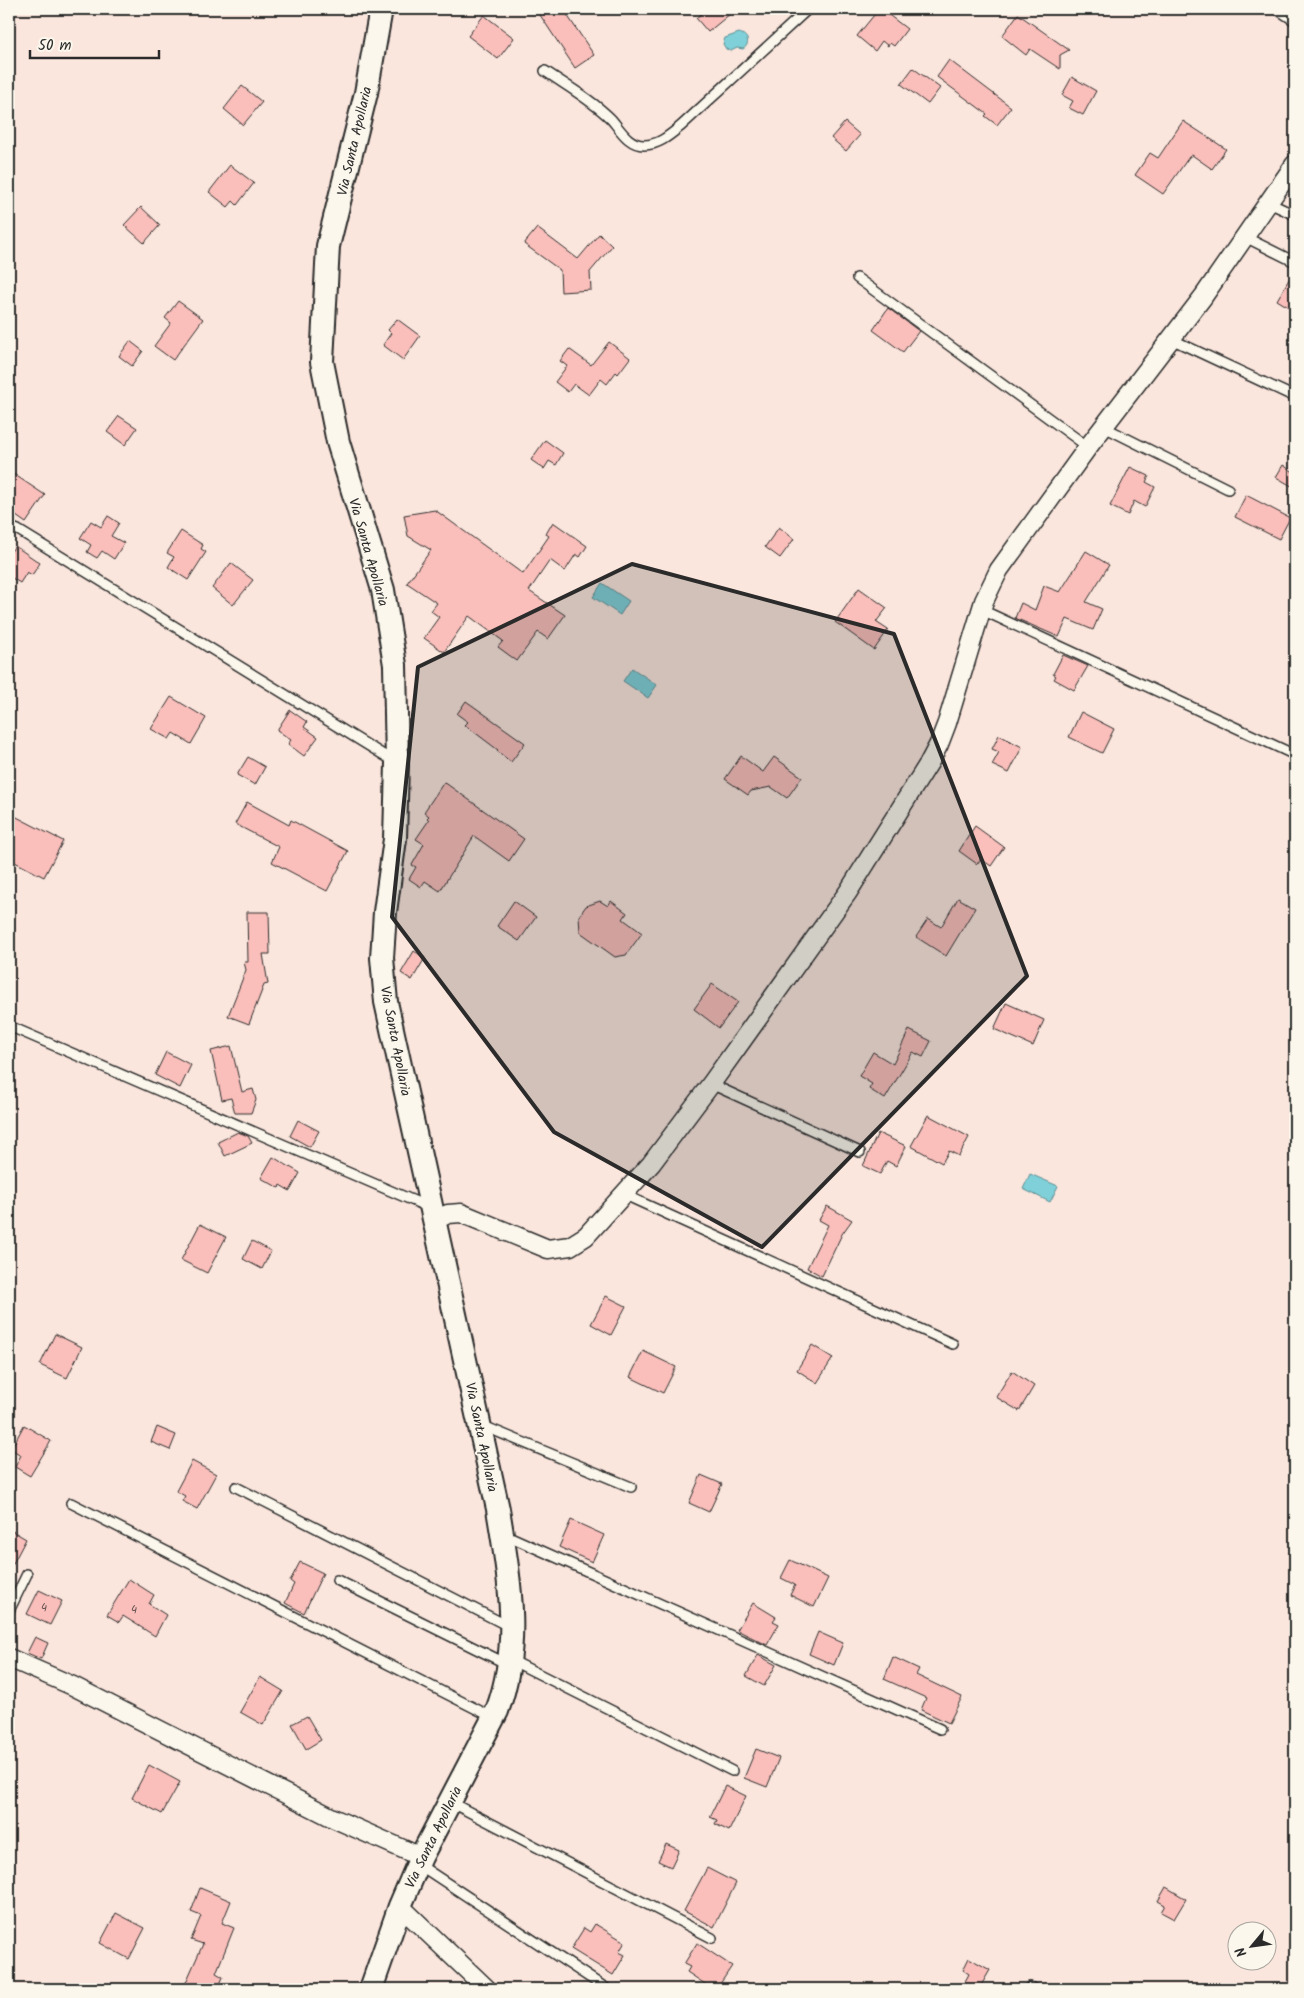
<svg xmlns="http://www.w3.org/2000/svg" width="1304" height="1998" viewBox="0 0 1304 1998" font-family="Kalam,sans-serif">
	<style>
		.water { fill: #7fd0d8; stroke: #5d8e93 }
		.building { fill: #fbbfbb; stroke: #2b2b2b }
		.lines { fill: none; stroke-linecap: round; stroke-linejoin: round }
		.service-casing { stroke: #2b2b2b; stroke-width: 12 }
		.minor-casing { stroke: #2b2b2b; stroke-width: 21 }
		.tertiary-casing { stroke: #2b2b2b; stroke-width: 26 }
		.service { stroke: #fbf7ec; stroke-width: 9 }
		.minor { stroke: #fbf7ec; stroke-width: 18 }
		.tertiary { stroke: #fbf7ec; stroke-width: 22 }
		.marked { fill: #2b2b2b; fill-opacity: 0.2; stroke: #2b2b2b; stroke-width: 4; stroke-linejoin: round }
		.labels { text-anchor: middle; stroke-width: 4; stroke-linejoin: round; paint-order: stroke }
		.number-label { font-size: 11px; fill: #5f504f }
		.street-label { font-size: 14px; fill: #2b2b2b; stroke: #fbf7ec }
	</style>
	<rect width="100%" height="100%" fill="#fbe6dd"/>
	<filter id="ink" filterUnits="userSpaceOnUse"><feTurbulence type="fractalNoise" baseFrequency=".02" numOctaves="2"/><feDisplacementMap in="SourceGraphic" scale="10" xChannelSelector="R" yChannelSelector="G"/><feConvolveMatrix kernelMatrix="1 2 1 2 8 2 1 2 1" color-interpolation-filters="sRGB"/></filter>
	<g filter="url(#ink)">
		<g class="water">
			<path d="M 739,33 C 748,35 751,44 743,49 L 737,48 L 731,51 L 726,49 L 723,44 L 725,38 Z"/>
			<polygon points="602,583 629,601 620,615 593,597"/>
			<polygon points="632,668 657,685 648,698 623,681"/>
			<polygon points="1030,1174 1058,1186 1050,1202 1023,1189"/>
		</g>
		<g class="building">
			<polygon points="549,9 563,9 594,55 575,68 540,15"/>
			<polygon points="707,9 736,9 708,32 696,18"/>
			<polygon points="879,9 881,9 907,29 894,46 890,43 888,46 882,41 875,51 857,36"/>
			<polygon points="1018,14 1069,50 1060,55 1060,69 1030,49 1026,55 1002,36"/>
			<polygon points="484,15 514,38 498,59 468,36"/>
			<polygon points="949,60 1011,107 997,125 985,116 987,114 937,77"/>
			<polygon points="913,68 940,88 928,104 901,84"/>
			<polygon points="1072,77 1096,91 1083,115 1069,108 1073,101 1062,95"/>
			<polygon points="242,86 262,102 243,125 224,109"/>
			<polygon points="1183,121 1226,149 1212,169 1192,155 1189,157 1163,194 1135,175 1150,153 1158,158"/>
			<polygon points="845,122 860,135 846,151 831,138"/>
			<polygon points="230,165 254,183 237,205 233,201 228,207 209,192"/>
			<polygon points="141,207 160,225 144,243 124,225"/>
			<polygon points="537,228 578,259 599,234 612,246 590,272 591,290 561,292 560,270 524,244"/>
			<polygon points="1295,269 1295,311 1277,300"/>
			<polygon points="178,301 203,319 173,360 154,346 171,323 165,318"/>
			<polygon points="888,308 919,331 903,352 873,330"/>
			<polygon points="397,319 420,336 403,360 383,345 391,333 388,330"/>
			<polygon points="130,341 143,351 132,366 119,356"/>
			<polygon points="609,342 630,358 618,374 616,372 607,384 601,379 589,395 574,384 568,392 555,382 567,366 560,361 569,349 591,365"/>
			<polygon points="119,416 137,428 125,445 107,432"/>
			<polygon points="545,440 563,453 556,465 549,461 544,469 531,460"/>
			<polygon points="1283,465 1295,473 1295,488 1276,477"/>
			<polygon points="1130,467 1149,476 1146,482 1155,487 1145,507 1134,501 1128,515 1110,506"/>
			<polygon points="9,471 45,495 26,523 9,511"/>
			<polygon points="1246,495 1290,518 1279,539 1235,517"/>
			<polygon points="435,510 523,574 549,536 546,534 553,522 587,546 580,557 576,554 565,571 550,560 529,591 565,615 548,639 538,632 517,661 498,647 503,641 469,616 444,652 424,638 439,617 431,611 437,603 407,583 431,550 408,536 404,515"/>
			<polygon points="108,516 119,523 111,536 124,543 114,559 102,551 97,558 87,552 91,545 80,538 91,521 101,527"/>
			<polygon points="779,527 794,539 780,558 765,547"/>
			<polygon points="181,531 203,545 201,549 206,552 188,580 168,567 174,557 167,553"/>
			<polygon points="15,546 40,563 32,575 27,572 20,583 9,576 9,554"/>
			<polygon points="1086,551 1109,565 1086,602 1102,609 1093,630 1067,619 1059,637 1015,618 1021,603 1035,610 1044,586 1060,592"/>
			<polygon points="231,563 253,580 233,605 212,588"/>
			<polygon points="859,588 887,608 876,622 888,630 874,650 835,622"/>
			<polygon points="1063,655 1088,666 1074,690 1054,679 1056,676 1053,674"/>
			<polygon points="171,697 206,718 191,744 173,733 169,739 151,729"/>
			<polygon points="466,701 525,743 511,762 497,751 498,750 465,725 468,722 457,714"/>
			<polygon points="290,710 307,722 304,727 318,737 304,756 288,744 291,740 277,730"/>
			<polygon points="1081,712 1114,729 1102,753 1069,737"/>
			<polygon points="999,735 1022,747 1009,773 992,765 999,752 992,749"/>
			<polygon points="741,756 763,772 774,757 802,777 787,798 771,787 751,791 748,795 725,779"/>
			<polygon points="248,757 265,767 255,785 237,775"/>
			<polygon points="444,782 524,839 509,861 474,836 440,891 425,881 421,887 409,879 416,867 412,865 424,844 416,839 429,820 427,818 429,816 424,812"/>
			<polygon points="247,802 289,825 291,820 348,851 327,891 272,862 279,847 235,824"/>
			<polygon points="9,813 63,841 44,877 9,859"/>
			<polygon points="975,826 1004,847 991,866 981,859 977,864 959,851"/>
			<polygon points="958,898 975,908 946,956 916,937 928,919 941,927"/>
			<polygon points="514,901 536,917 519,941 497,926"/>
			<polygon points="600,901 608,906 611,901 627,913 623,919 642,933 626,955 615,957 580,932 579,916 586,906"/>
			<polygon points="247,912 269,912 270,954 263,954 268,984 264,985 249,1024 228,1016 246,970 244,962 248,962"/>
			<polygon points="414,951 425,958 412,980 401,973"/>
			<polygon points="712,984 738,1002 719,1028 694,1009"/>
			<polygon points="1006,1003 1044,1020 1033,1046 994,1029"/>
			<polygon points="909,1030 931,1041 923,1057 913,1052 885,1099 869,1089 872,1084 859,1076 873,1052 893,1064"/>
			<polygon points="231,1046 242,1092 253,1089 256,1100 251,1113 235,1113 231,1098 222,1100 211,1051"/>
			<polygon points="166,1052 191,1065 180,1088 155,1075"/>
			<polygon points="928,1115 969,1137 959,1156 949,1151 942,1163 911,1146"/>
			<polygon points="298,1120 319,1131 310,1147 290,1136"/>
			<polygon points="238,1132 248,1136 252,1143 225,1156 218,1142"/>
			<polygon points="878,1133 906,1146 896,1166 887,1161 880,1174 863,1166"/>
			<polygon points="273,1157 300,1173 290,1191 280,1185 279,1188 261,1178"/>
			<polygon points="827,1206 852,1220 842,1234 822,1276 807,1268 828,1225 819,1220"/>
			<polygon points="200,1224 226,1237 207,1273 181,1260"/>
			<polygon points="252,1241 271,1251 262,1269 243,1259"/>
			<polygon points="606,1296 626,1306 611,1335 591,1324"/>
			<polygon points="55,1334 82,1347 67,1378 40,1365"/>
			<polygon points="812,1345 833,1358 817,1383 797,1370"/>
			<polygon points="643,1351 676,1367 663,1393 630,1377"/>
			<polygon points="1012,1371 1034,1386 1019,1411 996,1397"/>
			<polygon points="24,1425 51,1441 30,1476 15,1467 21,1455 11,1449"/>
			<polygon points="157,1427 176,1435 170,1450 151,1442"/>
			<polygon points="192,1461 216,1474 197,1509 182,1501 185,1496 176,1491"/>
			<polygon points="701,1475 722,1484 709,1512 689,1503"/>
			<polygon points="571,1520 604,1535 592,1562 559,1547"/>
			<polygon points="9,1529 26,1539 9,1571"/>
			<polygon points="790,1560 828,1578 814,1607 790,1595 795,1585 781,1578"/>
			<polygon points="300,1562 323,1573 304,1613 285,1603 294,1584 290,1581"/>
			<polygon points="129,1579 154,1595 149,1604 166,1615 155,1636 123,1616 119,1622 107,1615"/>
			<polygon points="39,1590 62,1601 50,1625 27,1614"/>
			<polygon points="753,1603 776,1617 773,1621 779,1624 767,1645 737,1630"/>
			<polygon points="818,1632 843,1643 834,1665 809,1654"/>
			<polygon points="35,1637 48,1643 41,1659 27,1653"/>
			<polygon points="758,1655 776,1665 764,1686 746,1676"/>
			<polygon points="893,1657 919,1669 916,1675 962,1697 949,1723 921,1710 926,1698 884,1679"/>
			<polygon points="260,1677 283,1691 263,1725 240,1712"/>
			<polygon points="307,1716 321,1740 306,1749 292,1724"/>
			<polygon points="756,1749 779,1758 767,1787 744,1778"/>
			<polygon points="149,1765 180,1782 162,1814 132,1798"/>
			<polygon points="725,1786 746,1796 729,1831 715,1824 717,1820 710,1817"/>
			<polygon points="666,1844 679,1850 671,1867 658,1861"/>
			<polygon points="707,1868 736,1883 714,1927 684,1911"/>
			<polygon points="1166,1887 1186,1899 1174,1919 1161,1912 1165,1905 1158,1901"/>
			<polygon points="200,1888 231,1901 222,1923 234,1928 216,1973 223,1977 218,1989 183,1989 203,1944 191,1940 201,1916 191,1912"/>
			<polygon points="116,1913 145,1928 129,1959 100,1943"/>
			<polygon points="595,1924 625,1942 619,1952 625,1955 613,1975 571,1949 584,1928 590,1932"/>
			<polygon points="697,1943 732,1966 718,1987 714,1984 711,1988 687,1972 690,1967 684,1964"/>
			<polygon points="969,1958 990,1970 979,1989 961,1989 969,1974 963,1970"/>
		</g>
		<g class="lines">
			<defs>
				<g id="service">
					<polyline points="1277,9 1295,21"/>
					<path d="M 545,71 C 567,86 592,100 611,119 C 620,129 628,145 644,145 C 659,145 670,135 681,126 L 808,9"/>
					<polyline points="1269,203 1295,215"/>
					<polyline points="1245,237 1295,262"/>
					<polyline points="857,278 1088,447"/>
					<polyline points="1171,339 1295,397"/>
					<polyline points="1104,427 1228,489"/>
					<polyline points="9,527 18,530 395,762"/>
					<polyline points="982,610 1295,755"/>
					<polyline points="9,1026 428,1207"/>
					<polyline points="711,1084 860,1152"/>
					<polyline points="625,1195 953,1344"/>
					<polyline points="481,1425 631,1487"/>
					<polyline points="236,1487 510,1627"/>
					<polyline points="71,1503 494,1718"/>
					<polyline points="504,1534 940,1729"/>
					<polyline points="337,1580 507,1664"/>
					<polyline points="9,1611 27,1574"/>
					<polyline points="511,1660 732,1771"/>
					<polyline points="450,1802 712,1938"/>
					<polyline points="418,1864 607,1989"/>
					<polyline points="1030,1987 1034,1989"/>
				</g>
				<g id="minor">
					<polyline points="435,1220 448,1214 461,1213 548,1249 570,1246 586,1236 651,1164 711,1084 848,892 929,763 939,744 947,723 984,601 999,570 1088,447 1203,297 1295,164"/>
					<polyline points="9,1658 73,1686 335,1819 421,1857"/>
					<polyline points="400,1906 487,1989"/>
				</g>
				<path id="tertiary" d="M 371,1989 L 400,1906 L 421,1857 L 497,1711 C 522,1644 509,1577 498,1509 L 386,1002 L 382,958 L 385,912 L 395,839 L 397,763 L 395,665 L 383,590 L 338,442 L 322,362 L 328,246 L 366,93 L 381,9"/>
			</defs>
			<use href="#service" class="service-casing"/>
			<use href="#minor" class="minor-casing"/>
			<use href="#tertiary" class="tertiary-casing"/>
			<use href="#service" class="service"/>
			<use href="#minor" class="minor"/>
			<use href="#tertiary" class="tertiary"/>
		</g>
	</g>
	<path class="marked" d="M 632,564 L 894,634 L 1027,976 L 762,1247 L 554,1132 L 392,917 L 418,667 Z"/>
	<g class="labels">
		<g class="number-label">
			<text x="44" y="1611">4</text>
			<text x="134" y="1613">4</text>
		</g>
		<g class="street-label">
			<text transform="translate(354 141) rotate(-77)" y="5">Via Santa Apollaria</text>
			<text transform="translate(369 552) rotate(74)" y="5">Via Santa Apollaria</text>
			<text transform="translate(396 1041) rotate(79)" y="5">Via Santa Apollaria</text>
			<text transform="translate(482 1437) rotate(78)" y="5">Via Santa Apollaria</text>
			<text transform="translate(433 1837) rotate(-64)" y="5">Via Santa Apollaria</text>
		</g>
	</g>
	<rect width="1304" height="1998" fill="none" stroke="#fbf7ec" stroke-width="30"/>
	<rect x="15" y="15" width="1274" height="1968" fill="none" stroke="#2b2b2b" stroke-width="2" filter="url(#ink)"/>
	<g transform="translate(1252 1946) rotate(241)"><circle r="24" fill="#fbf7ec" stroke="#a8a59f"/>
	<path d="M0-4L9 19L0 12L-9 19Z" fill="#2b2b2b"/>
	<text y="-8" font-size="14" font-weight="bold" text-anchor="middle" fill="#2b2b2b">N</text>
	</g>
	<path d="M30 50v8h129v-8" fill="none" stroke="#2b2b2b" stroke-width="2.5"/>
	<text x="38" y="50" font-size="15" fill="#2b2b2b" stroke="#fbf7ec" stroke-width="4" paint-order="stroke">50 m</text>
</svg>
